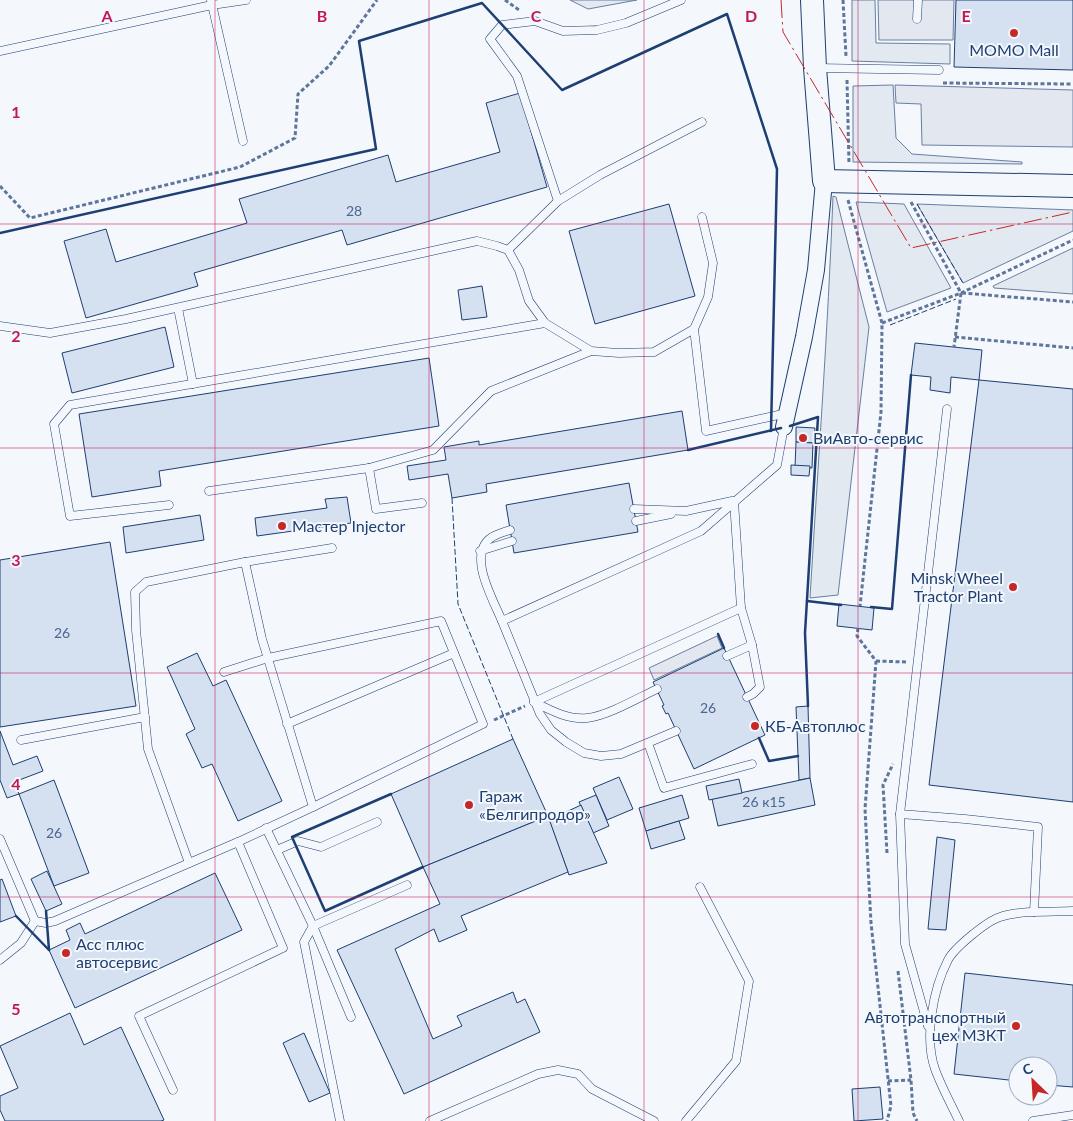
<svg xmlns="http://www.w3.org/2000/svg" width="1073" height="1121" viewBox="0 0 1073 1121" font-family="Lato,sans-serif">
	<style>
		.green { fill: #e3e9f0; stroke: #687fa3 }
		.parking { fill: #e3e8f0; stroke: #687fa3 }
		.building { fill: #d5e0f0; stroke: #1d3f73 }
		.lines { fill: none; stroke-linecap: round; stroke-linejoin: round }
		.lane-casing { stroke: #1d3f73; stroke-width: 9 }
		.street-casing { stroke: #1d3f73; stroke-width: 18 }
		.secondary-casing { stroke: #1d3f73; stroke-width: 24 }
		.path { stroke: #5e769c; stroke-width: 3; stroke-dasharray: 4 2.5; stroke-linecap: butt }
		.lane { stroke: #f4f7fb; stroke-width: 8 }
		.street { stroke: #f4f7fb; stroke-width: 16 }
		.secondary { stroke: #f4f7fb; stroke-width: 22 }
		.fence { stroke: #1d3f73; stroke-width: 1; stroke-dasharray: 6 2.5; stroke-linecap: butt }
		.wall { stroke: #1d3f73; stroke-width: 2.5 }
		.power { stroke: #c62828; stroke-width: 1; stroke-dasharray: 18 4 2.5 4; stroke-linecap: butt }
		.grid { fill: none; stroke: #c2185b; stroke-width: 1; stroke-opacity: 0.55 }
		.poi-dot { fill: #c62828; stroke: #f4f7fb; stroke-width: 2 }
		.labels { text-anchor: middle; stroke-width: 4; stroke-linejoin: round; paint-order: stroke }
		.number-label { font-size: 14px; fill: #4b6792 }
		.poi-label { font-size: 16px; fill: #1d3f73; stroke: #f4f7fb; text-anchor: start }
		.grid-label { font-size: 16px; text-anchor: middle; font-weight: bold; fill: #c2185b; stroke: #f4f7fb; stroke-width: 4; stroke-linejoin: round; paint-order: stroke }
	</style>
	<rect width="100%" height="100%" fill="#f4f7fb"/>
	<g class="green">
		<polygon points="570,0 637,0 588,9"/>
		<polygon points="852,0 875,0 876,43 950,44 950,64 852,61"/>
		<polygon points="893,85 896,138 912,154 1022,162 1022,164 853,162 853,86"/>
		<path d="M 833,196 L 836,197 L 869,327 L 838,595 L 810,598 C 818,464 828,330 833,196 Z"/>
		<polygon points="856,202 904,204 951,288 887,312"/>
		<polygon points="917,204 1073,210 1073,231 963,283"/>
		<polygon points="1073,248 1073,294 994,288 993,286"/>
	</g>
	<g class="parking">
		<polygon points="878,0 954,0 953,40 879,40"/>
		<polygon points="895,85 1073,90 1073,147 922,145 921,104 896,103"/>
		<polygon points="717,636 722,648 654,680 649,668"/>
	</g>
	<g class="building">
		<polygon points="956,0 1073,0 1073,70 954,67"/>
		<polygon points="520,93 547,187 347,245 342,230 194,273 198,286 86,318 64,241 106,229 116,262 247,223 239,199 388,155 396,182 500,152 486,103"/>
		<polygon points="669,204 695,296 595,324 569,231"/>
		<polygon points="482,286 487,317 462,320 458,290"/>
		<polygon points="165,327 174,367 72,393 62,353"/>
		<polygon points="915,343 982,350 979,380 951,377 950,393 930,390 931,377 911,375"/>
		<polygon points="429,358 439,426 159,471 161,486 92,497 79,414"/>
		<polygon points="979,380 1073,389 1073,802 929,785"/>
		<polygon points="682,411 688,450 486,484 487,492 452,498 448,474 409,480 407,466 446,460 444,447 479,441 479,445"/>
		<polygon points="796,427 815,428 814,443 796,442"/>
		<polygon points="796,442 813,443 812,468 795,467"/>
		<polygon points="791,465 810,466 809,476 791,475"/>
		<polygon points="629,483 638,532 514,553 506,505"/>
		<polygon points="347,497 351,523 257,536 255,518 327,508 325,499"/>
		<polygon points="200,515 204,540 126,553 123,527"/>
		<polygon points="110,542 136,706 0,727 0,560"/>
		<polygon points="839,604 874,608 872,630 837,626"/>
		<polygon points="724,648 765,735 694,769 668,713 666,714 662,706 664,705 653,682"/>
		<polygon points="197,653 213,686 226,680 282,801 238,821 212,764 202,768 186,734 195,729 167,667"/>
		<polygon points="808,706 810,778 799,780 796,707"/>
		<polygon points="0,731 13,765 37,756 43,771 14,782 19,794 7,798 0,780"/>
		<polygon points="513,739 548,816 423,867 391,794"/>
		<polygon points="619,777 633,809 607,820 593,788"/>
		<polygon points="810,778 815,805 718,826 712,799"/>
		<polygon points="739,779 742,793 709,800 706,786"/>
		<polygon points="54,780 89,873 54,886 19,794"/>
		<polygon points="596,795 609,826 593,833 579,802"/>
		<polygon points="682,795 689,818 646,831 639,808"/>
		<polygon points="581,805 607,863 569,875 549,820"/>
		<polygon points="548,816 568,872 461,916 467,930 439,942 434,929 395,949 433,1039 462,1026 457,1016 513,992 517,1003 525,999 540,1032 404,1094 337,950 440,904 423,867"/>
		<polygon points="679,821 685,839 651,849 646,831"/>
		<polygon points="937,837 955,840 946,930 928,929"/>
		<polygon points="47,871 62,904 46,911 31,879"/>
		<polygon points="215,873 242,930 75,1008 49,950 70,940 66,930 80,923 85,934"/>
		<polygon points="2,879 16,916 0,922 0,880"/>
		<polygon points="965,973 1073,985 1073,1087 1048,1085 1048,1066 1018,1066 1018,1081 954,1074"/>
		<polygon points="70,1013 84,1045 121,1027 164,1120 161,1121 5,1121 0,1110 0,1096 18,1088 0,1046"/>
		<polygon points="304,1033 330,1093 309,1102 283,1043"/>
		<polygon points="880,1087 883,1119 854,1121 852,1089"/>
	</g>
	<g class="lines">
		<defs>
			<g id="lane">
				<polyline points="211,0 243,141"/>
				<polyline points="917,19 918,0"/>
				<polyline points="0,51 212,5 246,0"/>
				<polyline points="817,68 939,70"/>
				<polyline points="558,201 600,175 702,122"/>
				<polyline points="508,250 558,201 517,76 490,39 502,25 535,21 563,31 597,30 626,23 681,0"/>
				<polyline points="178,308 193,384"/>
				<polyline points="0,326 50,333 126,319 477,241 497,246 508,250 519,270 529,301 545,323 591,351 619,353 654,352 694,329 708,297 713,263 702,217"/>
				<polyline points="694,329 706,431 787,413"/>
				<polyline points="947,409 900,814 965,819 1038,827 1034,912"/>
				<polyline points="369,468 376,509 422,503"/>
				<polyline points="209,491 369,468 433,450 491,391 591,351"/>
				<polyline points="169,505 70,516 54,424 70,405 545,323"/>
				<polyline points="634,509 686,511 732,501"/>
				<polyline points="636,521 671,514"/>
				<polyline points="480,551 512,541"/>
				<path d="M 502,621 C 493,599 466,554 492,537 C 497,534 504,532 510,530"/>
				<polyline points="727,656 752,645 741,608 734,501"/>
				<polyline points="224,672 268,658 441,621 483,724 313,807"/>
				<polyline points="747,697 753,694 760,687 752,645"/>
				<polyline points="534,702 741,608"/>
				<path d="M 534,702 C 550,710 568,720 587,718 C 607,716 638,698 657,689"/>
				<polyline points="287,724 454,653"/>
				<polyline points="676,731 621,754 601,756 584,753 566,742 551,730 540,714 502,621 701,531 777,465 784,427"/>
				<polyline points="21,740 145,717"/>
				<polyline points="648,743 664,788 752,764"/>
				<polyline points="900,814 905,944 928,1026"/>
				<polyline points="266,828 313,926 407,885"/>
				<polyline points="0,839 35,921"/>
				<polyline points="277,850 298,841 321,847 377,822"/>
				<polyline points="189,863 148,749 136,630 135,592 146,582 245,562"/>
				<polyline points="35,921 46,923 55,921 238,842 313,807 262,639 245,562 332,548"/>
				<polyline points="313,926 304,942 340,1121"/>
				<polyline points="313,926 351,1017"/>
				<polyline points="0,960 21,943 35,921"/>
				<polyline points="173,1090 139,1016 283,948 238,842"/>
				<polyline points="430,1121 538,1074 558,1070 578,1074 592,1089 654,1121"/>
				<polyline points="686,1121 736,1061 749,981 700,887"/>
				<path d="M 959,1121 C 951,1104 941,1086 935,1069 C 924,1038 933,989 948,960 C 954,948 987,921 1000,917 C 1021,910 1051,912 1073,911"/>
				<polyline points="1033,1121 1073,1115"/>
			</g>
			<polyline id="street" points="784,427 804,337 816,270 824,181"/>
			<polyline id="secondary" points="812,0 815,68 824,181 1073,186"/>
		</defs>
		<use href="#lane" class="lane-casing"/>
		<use href="#street" class="street-casing"/>
		<use href="#secondary" class="secondary-casing"/>
		<g class="path">
			<polyline points="505,0 519,10"/>
			<polyline points="843,0 846,56"/>
			<polyline points="847,80 849,164"/>
			<polyline points="943,83 1073,84"/>
			<polyline points="0,186 30,218 240,167 295,138 298,94 329,66 377,0"/>
			<polyline points="848,200 882,323 881,412 860,606"/>
			<polyline points="911,202 961,293 954,347"/>
			<polyline points="962,293 1073,302"/>
			<polyline points="882,323 961,293 1073,240"/>
			<polyline points="955,337 1073,348"/>
			<polyline points="858,628 857,636 876,661 865,809 871,923 891,1106 887,1121"/>
			<polyline points="876,661 907,662"/>
			<polyline points="494,720 525,706"/>
			<polyline points="887,853 883,785 893,764"/>
			<polyline points="898,971 911,1080 913,1113 917,1121"/>
			<polyline points="888,1081 911,1080"/>
		</g>
		<use href="#lane" class="lane"/>
		<use href="#street" class="street"/>
		<use href="#secondary" class="secondary"/>
		<g class="fence">
			<polyline points="917,204 963,283"/>
			<polyline points="890,325 956,299"/>
			<polyline points="452,498 458,604 513,739"/>
		</g>
		<g class="wall">
			<polyline points="0,233 376,149 359,41 482,3 562,90 727,14 777,169 771,431"/>
			<polyline points="790,426 818,417 805,633 808,706"/>
			<polyline points="688,450 781,428"/>
			<polyline points="807,601 841,605"/>
			<polyline points="871,607 892,609 911,375"/>
			<polyline points="718,634 724,648"/>
			<polyline points="759,738 769,761 798,756"/>
			<polyline points="391,794 292,837 325,911 423,867"/>
			<polyline points="46,911 49,950"/>
			<polyline points="16,916 49,950"/>
		</g>
		<polyline class="power" points="781,0 783,32 911,248 1073,212"/>
	</g>
	<path class="grid" d="M 215,0 L 215,1121M 429,0 L 429,1121M 644,0 L 644,1121M 858,0 L 858,1121M 0,224 L 1073,224M 0,448 L 1073,448M 0,673 L 1073,673M 0,897 L 1073,897"/>
	<g class="poi-dot">
		<circle cx="1014" cy="33" r="5"/>
		<circle cx="803" cy="438" r="5"/>
		<circle cx="282" cy="526" r="5"/>
		<circle cx="1013" cy="587" r="5"/>
		<circle cx="755" cy="726" r="5"/>
		<circle cx="469" cy="805" r="5"/>
		<circle cx="66" cy="953" r="5"/>
		<circle cx="1016" cy="1026" r="5"/>
	</g>
	<g class="labels">
		<g class="number-label">
			<text x="354" y="216">28</text>
			<text x="62" y="638">26</text>
			<text x="708" y="713">26</text>
			<text x="764" y="807">26 к15</text>
			<text x="54" y="838">26</text>
		</g>
		<g class="poi-label">
			<text x="1014" y="56" text-anchor="middle">MOMO Mall</text>
			<text x="813" y="444">ВиАвто-сервис</text>
			<text x="292" y="532">Мастер Injector</text>
			<text x="1003" y="584" text-anchor="end">Minsk Wheel<tspan x="1003" dy="18">Tractor Plant</tspan></text>
			<text x="765" y="732">КБ-Автоплюс</text>
			<text x="479" y="802">Гараж<tspan x="479" dy="18">«Белгипродор»</tspan></text>
			<text x="76" y="950">Асс плюс<tspan x="76" dy="18">автосервис</tspan></text>
			<text x="1006" y="1023" text-anchor="end">Автотранспортный<tspan x="1006" dy="18">цех МЗКТ</tspan></text>
		</g>
	</g>
	<g class="grid-label">
		<text x="107" y="22">A</text>
		<text x="322" y="22">B</text>
		<text x="536" y="22">C</text>
		<text x="751" y="22">D</text>
		<text x="966" y="22">E</text>
		<text x="16" y="118">1</text>
		<text x="16" y="342">2</text>
		<text x="16" y="566">3</text>
		<text x="16" y="790">4</text>
		<text x="16" y="1015">5</text>
	</g>
	<g transform="translate(1033 1081) rotate(335)"><circle r="24" fill="#f4f7fb" stroke="#9eadc5"/>
	<path d="M0-4L9 19L0 12L-9 19Z" fill="#c62828"/>
	<text y="-8" font-size="14" font-weight="bold" text-anchor="middle" fill="#1d3f73">С</text>
	</g>
</svg>
